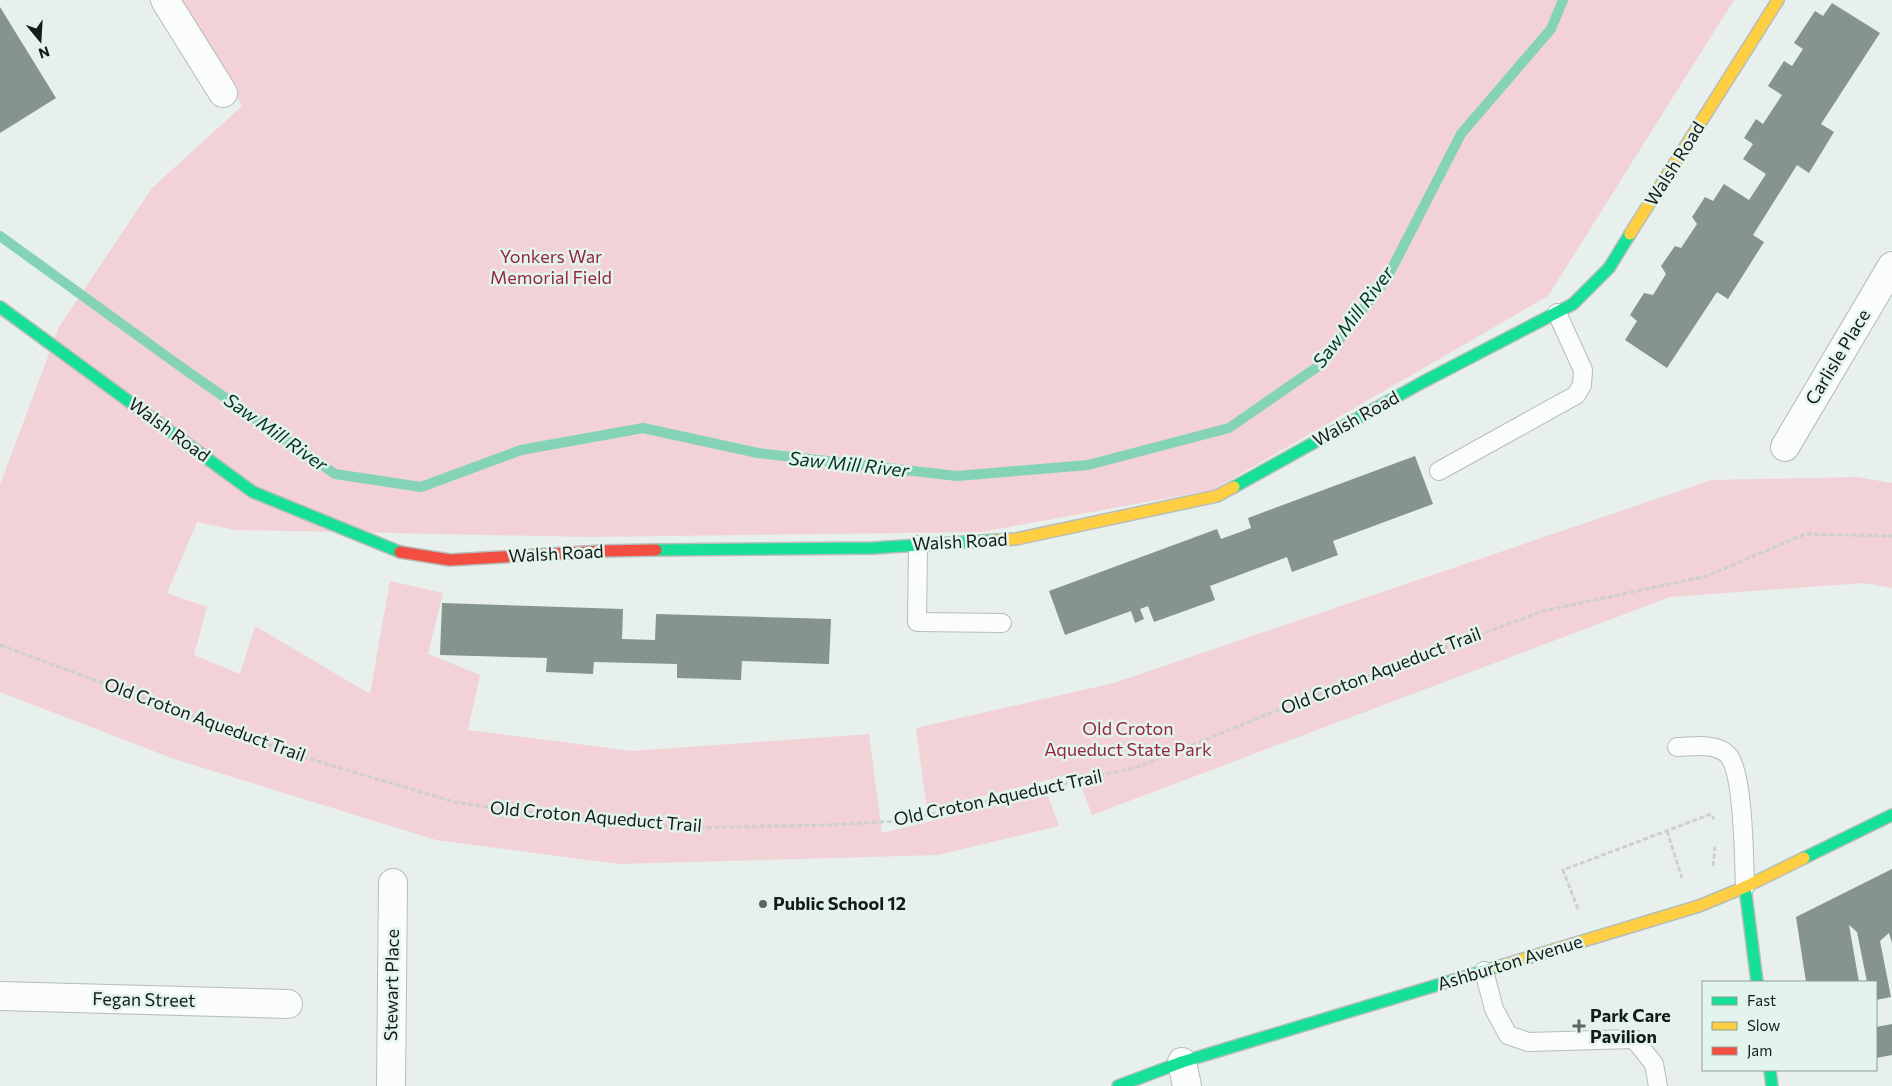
<svg xmlns="http://www.w3.org/2000/svg" width="1892" height="1086" viewBox="0 0 1892 1086" font-family="Commissioner,sans-serif">
	<style>
		.green { fill: #f2d2d6 }
		.lines { fill: none; stroke-linecap: round; stroke-linejoin: round }
		.stream { stroke: #84d3b6; stroke-width: 10 }
		.building { fill: #85948e }
		.lane-casing { stroke: #b6bdba; stroke-width: 20 }
		.street-casing { stroke: #b6bdba; stroke-width: 30 }
		.fast-casing { stroke: #b6bdba; stroke-width: 14 }
		.slow-casing { stroke: #b6bdba; stroke-width: 14 }
		.jam-casing { stroke: #b6bdba; stroke-width: 14 }
		.path { stroke: #ced0cf; stroke-width: 3; stroke-dasharray: 5 2.5; stroke-linecap: butt }
		.lane { stroke: #fbfdfc; stroke-width: 18 }
		.street { stroke: #fbfdfc; stroke-width: 28 }
		.fast { stroke: #16e098; stroke-width: 11 }
		.slow { stroke: #ffcf43; stroke-width: 11 }
		.jam { stroke: #f24e42; stroke-width: 11 }
		.poi-dot { fill: #5e6662; stroke: #e3f4ec; stroke-width: 2 }
		.labels { text-anchor: middle; stroke-width: 5; stroke-linejoin: round; paint-order: stroke }
		.street-label { font-size: 18px; fill: #151b18; stroke: #e3f4ec }
		.park-label { font-size: 18px; fill: #942646; stroke: #e3f4ec }
		.poi-label { font-size: 18px; font-weight: bold; fill: #151b18; stroke: #e3f4ec; text-anchor: start }
		.water-label { font-size: 19px; font-style: italic; fill: #023526; stroke: #e3f4ec }
	</style>
	<rect width="100%" height="100%" fill="#e7f0ec"/>
	<g class="green">
		<polygon points="181,0 1734,0 1548,296 1213,490 981,532 591,537 236,530 197,522 167,593 207,607 194,655 240,674 255,626 370,694 390,581 443,593 428,654 480,675 468,730 632,751 869,734 882,833 1047,793 1059,826 938,855 619,864 436,840 174,759 0,692 0,485 59,327 152,188 242,106"/>
		<polygon points="1857,477 1892,483 1892,588 1863,583 1670,597 1092,815 1076,773 927,810 916,728 1114,683 1712,480"/>
	</g>
	<g class="lines">
		<polyline class="stream" points="0,236 184,369 335,474 421,487 521,450 643,428 758,453 957,476 1088,465 1229,428 1320,365 1387,278 1461,134 1551,29 1563,0"/>
	</g>
	<g class="building">
		<polygon points="1832,3 1880,33 1821,124 1834,132 1809,173 1797,165 1753,235 1764,242 1728,299 1717,292 1667,368 1625,340 1637,321 1630,315 1644,293 1653,295 1666,274 1661,266 1675,246 1681,248 1697,224 1692,217 1705,197 1713,201 1724,184 1749,200 1766,174 1743,159 1753,144 1744,138 1756,119 1763,124 1782,95 1768,86 1784,61 1792,66 1803,49 1794,43 1815,11 1823,16"/>
		<polygon points="0,7 56,98 0,133"/>
		<polygon points="1415,456 1433,504 1333,541 1338,555 1292,572 1287,557 1210,586 1215,600 1154,622 1148,606 1140,609 1144,619 1135,623 1131,611 1065,635 1049,591 1217,529 1221,539 1251,528 1248,518"/>
		<polygon points="442,603 623,609 622,639 655,640 656,614 831,619 829,664 742,661 741,680 677,678 677,664 594,662 593,674 546,672 547,658 440,655"/>
		<polygon points="1892,869 1892,943 1889,933 1880,941 1891,997 1876,1000 1876,982 1867,982 1857,932 1849,925 1859,982 1806,982 1796,917"/>
		<polygon points="1892,1024 1892,1055 1876,1058 1876,1027"/>
	</g>
	<g class="lines">
		<defs>
			<g id="lane">
				<polyline points="1439,471 1576,395 1582,385 1583,370 1557,313"/>
				<polyline points="918,545 917,622 1002,623"/>
				<path d="M 1677,747 C 1692,747 1716,742 1728,755 C 1744,772 1744,862 1745,887"/>
				<polyline points="1484,971 1494,1009 1508,1035 1528,1042 1634,1039 1654,1064 1658,1086"/>
			</g>
			<g id="street">
				<polyline points="165,0 223,93"/>
				<polyline points="1785,447 1892,266"/>
				<polyline points="0,996 288,1004"/>
				<polyline points="1182,1062 1187,1086"/>
				<polyline points="391,1086 393,883"/>
			</g>
			<g id="fast">
				<polyline points="0,307 253,492 400,552"/>
				<polyline points="1234,487 1423,382 1573,304 1609,268 1630,234"/>
				<polyline points="656,550 873,548 998,540"/>
				<polyline points="1804,858 1892,815"/>
				<polyline points="1745,887 1757,982"/>
				<polyline points="1770,1070 1772,1086"/>
				<polyline points="1118,1086 1182,1062 1497,967"/>
			</g>
			<g id="slow">
				<polyline points="1630,234 1778,0"/>
				<polyline points="998,540 1016,539 1217,496 1234,487"/>
				<polyline points="1497,967 1699,906 1745,887 1804,858"/>
			</g>
			<polyline id="jam" points="400,552 450,560 604,551 656,550"/>
		</defs>
		<use href="#lane" class="lane-casing"/>
		<use href="#street" class="street-casing"/>
		<use href="#fast" class="fast-casing"/>
		<use href="#slow" class="slow-casing"/>
		<use href="#jam" class="jam-casing"/>
		<g class="path">
			<polyline points="0,645 293,754 458,803 572,818 683,828 828,825 899,821 1138,767 1308,698 1543,611 1707,576 1805,534 1892,536"/>
			<polyline points="1667,831 1682,878"/>
			<polyline points="1713,866 1715,847"/>
			<polyline points="1578,909 1563,870 1711,814 1714,819"/>
		</g>
		<use href="#lane" class="lane"/>
		<use href="#street" class="street"/>
		<use href="#fast" class="fast"/>
		<use href="#slow" class="slow"/>
		<use href="#jam" class="jam"/>
	</g>
	<g class="poi-dot">
		<circle cx="763" cy="904" r="5"/>
		<path d="M1576.5 1018.5h5v5h5v5h-5v5h-5v-5h-5v-5h5z"/>
	</g>
	<g class="labels">
		<g class="street-label">
			<text transform="translate(1675 164) rotate(-58)" y="6">Walsh Road</text>
			<text transform="translate(1838 357) rotate(-59)" y="6">Carlisle Place</text>
			<text transform="translate(1356 419) rotate(-29)" y="6">Walsh Road</text>
			<text transform="translate(169 430) rotate(36)" y="6">Walsh Road</text>
			<text transform="translate(960 542) rotate(-3)" y="6">Walsh Road</text>
			<text transform="translate(556 554) rotate(-3)" y="6">Walsh Road</text>
			<text transform="translate(1381 671) rotate(-21)" y="6">Old Croton Aqueduct Trail</text>
			<text transform="translate(205 720) rotate(20)" y="6">Old Croton Aqueduct Trail</text>
			<text transform="translate(998 798) rotate(-12)" y="6">Old Croton Aqueduct Trail</text>
			<text transform="translate(596 817) rotate(5)" y="6">Old Croton Aqueduct Trail</text>
			<text transform="translate(1510 963) rotate(-17)" y="6">Ashburton Avenue</text>
			<text transform="translate(392 985) rotate(-89)" y="6">Stewart Place</text>
			<text transform="translate(144 1000) rotate(1)" y="6">Fegan Street</text>
		</g>
		<g class="park-label">
			<text x="551" y="263">Yonkers War<tspan x="551" dy="21">Memorial Field</tspan></text>
			<text x="1128" y="735">Old Croton<tspan x="1128" dy="21">Aqueduct State Park</tspan></text>
		</g>
		<g class="poi-label">
			<text x="773" y="910">Public School 12</text>
			<text x="1590" y="1022">Park Care<tspan x="1590" dy="21">Pavilion</tspan></text>
		</g>
		<g class="water-label">
			<text transform="translate(1353 317) rotate(-53)" y="7">Saw Mill River</text>
			<text transform="translate(276 432) rotate(35)" y="7">Saw Mill River</text>
			<text transform="translate(849 464) rotate(6)" y="7">Saw Mill River</text>
		</g>
	</g>
	<rect x="1702" y="981" width="175" height="90" fill="#e3f4ec" stroke="#919d97"/>
	<rect x="1712" y="997" width="25" height="8" fill="#16e098" stroke="#919d97"/>
	<text x="1747" y="1006" font-size="15" fill="#151b18">Fast</text>
	<rect x="1712" y="1022" width="25" height="8" fill="#ffcf43" stroke="#919d97"/>
	<text x="1747" y="1031" font-size="15" fill="#151b18">Slow</text>
	<rect x="1712" y="1047" width="25" height="8" fill="#f24e42" stroke="#919d97"/>
	<text x="1747" y="1056" font-size="15" fill="#151b18">Jam</text>
	<g transform="translate(40 40) rotate(162)" stroke="#e3f4ec" stroke-width="4" paint-order="stroke">
	<path d="M0-4L9 19L0 12L-9 19Z" fill="#151b18"/>
	<text y="-8" font-size="14" font-weight="bold" text-anchor="middle" fill="#151b18">N</text>
	</g>
</svg>
